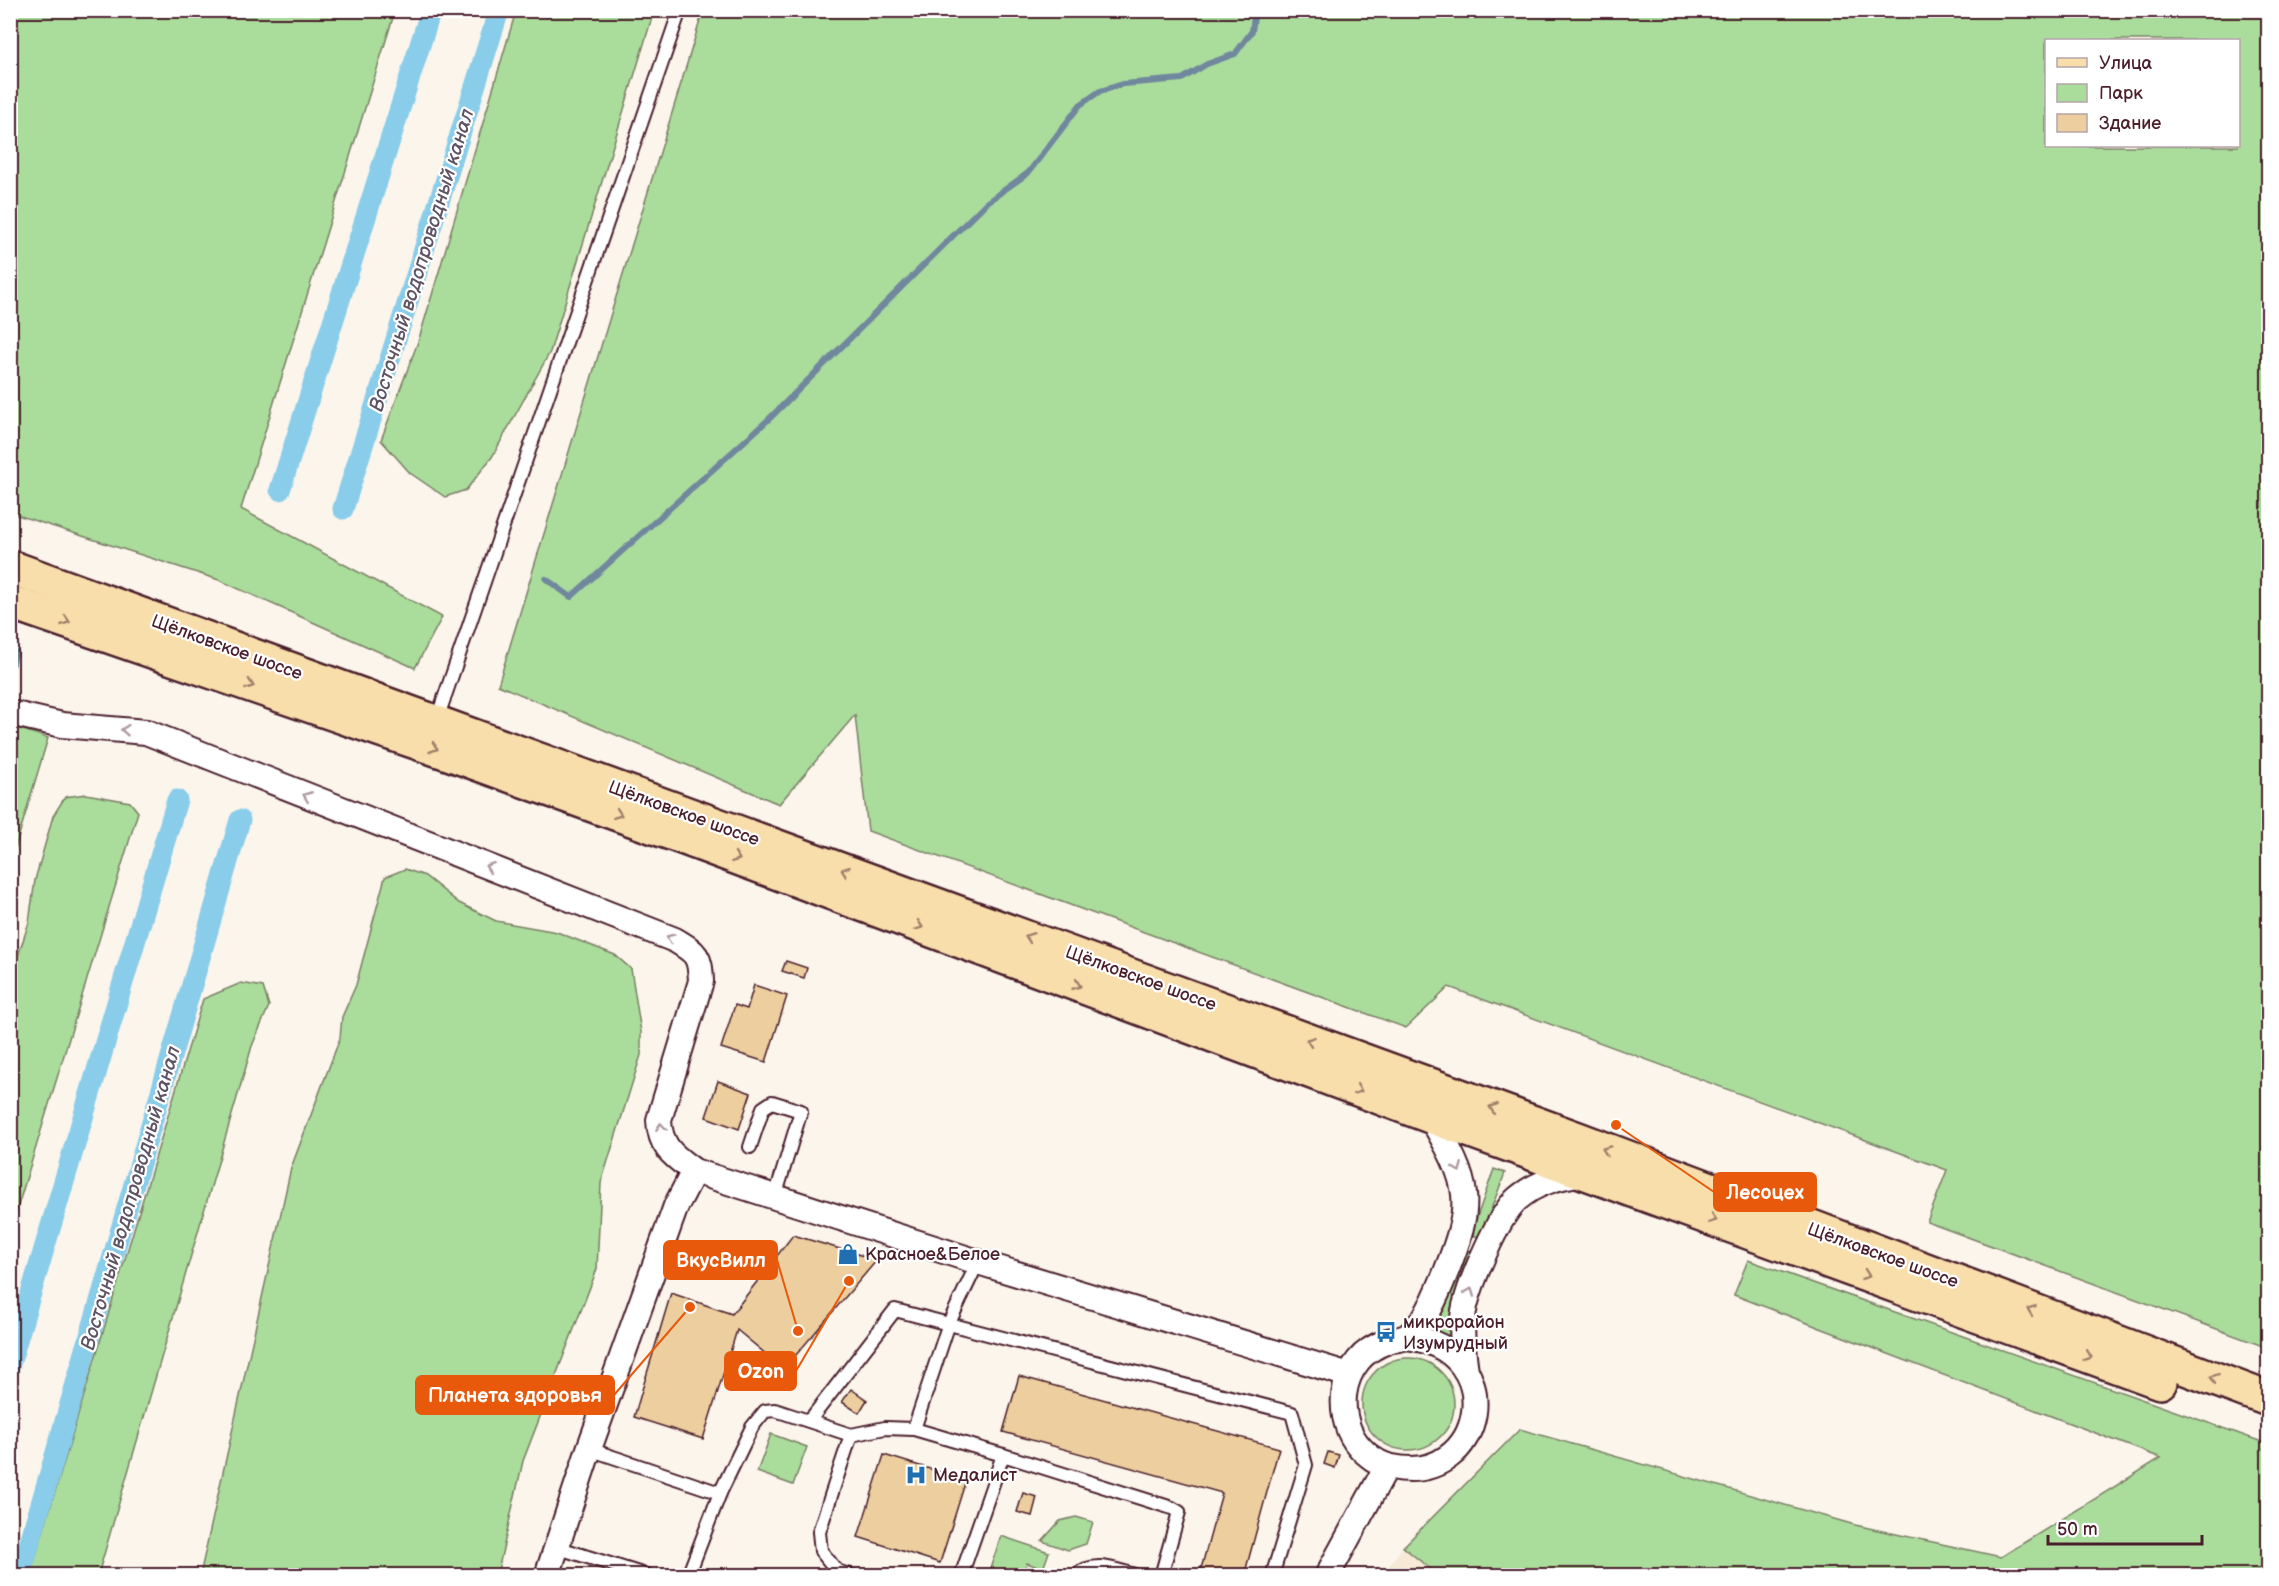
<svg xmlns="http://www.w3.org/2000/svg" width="2279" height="1586" viewBox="0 0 2279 1586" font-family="'Balsamiq Sans',sans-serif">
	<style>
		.built { fill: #f6e9d5 }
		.green { fill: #aadc9c; stroke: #7a7e64; stroke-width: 1.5; fill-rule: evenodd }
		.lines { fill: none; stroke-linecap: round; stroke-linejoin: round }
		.stream { stroke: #70879e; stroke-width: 6 }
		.canal { stroke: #89cdea; stroke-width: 21 }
		.building { fill: #ecce9f; stroke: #4a1f2b; stroke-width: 1.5 }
		.service-casing { stroke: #4a1f2b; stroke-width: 16 }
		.minor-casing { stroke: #4a1f2b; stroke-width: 28 }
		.primary-casing { stroke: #4a1f2b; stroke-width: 38 }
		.service { stroke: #fff; stroke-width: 12 }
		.minor { stroke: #fff; stroke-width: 24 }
		.primary { stroke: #f8deab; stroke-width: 33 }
		.oneway { stroke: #a17e6b }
		.oneway2 { stroke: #ae9aa0 }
		.labels { text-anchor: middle; stroke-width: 4.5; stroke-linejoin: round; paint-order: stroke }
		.street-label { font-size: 18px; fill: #4a1f2b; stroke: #fff }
		.poi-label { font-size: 18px; fill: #4a1f2b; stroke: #fff; text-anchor: start }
		.water-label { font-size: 20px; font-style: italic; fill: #5d5364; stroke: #fff }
		.leader { fill: none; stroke: #e8590c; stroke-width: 2 }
		.callout-dot { fill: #e8590c; stroke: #fff; stroke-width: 2 }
		.callout { fill: #e8590c; stroke: #e8590c; stroke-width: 2 }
		.callout-label { font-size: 20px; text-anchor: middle; font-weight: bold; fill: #fff }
	</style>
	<rect width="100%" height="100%" fill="#fbf5ec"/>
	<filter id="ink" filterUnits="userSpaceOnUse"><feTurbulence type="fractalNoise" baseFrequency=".0167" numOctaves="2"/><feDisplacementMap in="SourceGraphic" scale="12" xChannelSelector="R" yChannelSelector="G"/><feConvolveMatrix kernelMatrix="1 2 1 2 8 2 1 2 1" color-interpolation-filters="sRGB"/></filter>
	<g filter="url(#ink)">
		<polygon class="built" points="1403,1547 1439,1575 1381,1576"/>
		<g class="green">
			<polygon points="11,10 395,11 241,509 442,617 415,668 219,580 11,513"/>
			<polygon points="516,11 654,11 550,352 492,457 466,490 445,497 410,473 381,440 419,339"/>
			<path d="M 703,11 L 2268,11 L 2268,1348 L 1927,1222 L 1947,1170 L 1449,987 L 1406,1028 L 868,831 L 855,715 L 779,804 L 498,685 ZM 2046,40 L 2238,40 L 2238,146 L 2046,146 Z"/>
			<polygon points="11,726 48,738 11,862 10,726"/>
			<polygon points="86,794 130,802 138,812 11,1229 11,978 29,922 35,880 53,816 65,797"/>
			<polygon points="405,869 425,876 459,903 496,921 557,932 615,955 631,969 641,1032 641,1055 601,1183 597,1269 523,1461 497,1575 200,1575 291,1168 340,1038 342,1017 356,985 385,877"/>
			<polygon points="241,983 263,987 269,1006 252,1046 98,1575 30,1575 203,999"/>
			<polygon points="1494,1169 1505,1173 1480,1238 1471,1234"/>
			<polygon points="1464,1248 1474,1252 1451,1311 1449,1339 1425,1331"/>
			<polygon points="1748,1260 2268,1444 2268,1575 1439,1576 1403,1547 1520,1429 1855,1525 2001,1557 2161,1458 1734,1295"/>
			<circle cx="1408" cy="1404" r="46"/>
			<polygon points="771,1434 807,1447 793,1485 757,1472"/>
			<polygon points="1076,1517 1093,1522 1086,1544 1068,1550 1042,1541 1060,1521"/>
			<polygon points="1001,1536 1049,1552 1043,1569 1027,1563 1023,1575 1000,1575 989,1572"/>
		</g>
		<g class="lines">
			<g class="stream">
				<polyline points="546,579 571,597 769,419 986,203 1028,173 1080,105 1100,91 1123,84 1182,79 1207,64 1235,54 1252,31 1255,10"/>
				<polyline points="10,670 16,652"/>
			</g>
			<g class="canal">
				<polyline points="280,490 431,10"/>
				<polyline points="343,509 499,10"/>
				<polyline points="10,1364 177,800"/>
				<polyline points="20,1576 240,820"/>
			</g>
		</g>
		<g class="building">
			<polygon points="786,961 807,968 804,978 782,971"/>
			<polygon points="754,985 787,996 766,1062 721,1048 735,1005 747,1009"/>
			<polygon points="718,1081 751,1093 739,1129 706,1117"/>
			<polygon points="793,1235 877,1260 784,1369 737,1330 703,1439 634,1417 671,1293 732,1314"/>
			<polygon points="1019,1376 1279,1448 1244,1576 1199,1576 1222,1493 1003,1432"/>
			<polygon points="851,1389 867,1400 859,1413 842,1402"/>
			<polygon points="1328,1452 1339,1455 1335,1468 1324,1464"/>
			<polygon points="884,1455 966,1480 940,1563 858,1537"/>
			<polygon points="1023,1493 1037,1497 1032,1516 1017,1512"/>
		</g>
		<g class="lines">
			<defs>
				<g id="service">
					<polyline points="436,722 680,10"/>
					<polyline points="750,1147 763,1108 772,1102 801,1111 775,1197"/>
					<polyline points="810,1420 895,1310 1292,1413 1306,1465 1272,1576"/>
					<polyline points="914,1429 949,1323 978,1262"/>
					<polyline points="589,1449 720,1493 752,1427 765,1411 775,1410 851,1435"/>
					<polyline points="1003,1455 1172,1508 1179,1512 1161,1576"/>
					<polyline points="556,1547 648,1576"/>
					<polyline points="688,1576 720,1493"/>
					<polyline points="852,1576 837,1571 821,1551 819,1532 851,1435 885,1428 914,1429 1003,1455 961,1576"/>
					<path d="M 1075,1576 C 1094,1559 1116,1570 1138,1576"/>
				</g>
				<g id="minor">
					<path d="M 10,713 L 62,725 L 146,732 L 675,940 C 697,953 700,956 701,981 L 659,1120 C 660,1148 674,1156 694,1171 L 978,1262 L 1349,1375"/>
					<path d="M 1407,1337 C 1512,1349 1485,1487 1392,1467 C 1373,1463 1356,1447 1349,1430 C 1340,1407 1342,1381 1358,1361 C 1365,1352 1377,1345 1388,1341 C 1395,1339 1403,1340 1409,1335 C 1427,1320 1435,1298 1444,1277 C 1475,1201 1471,1186 1430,1116"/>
					<path d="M 1466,1371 C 1463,1350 1460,1327 1465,1306 C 1471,1281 1498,1216 1517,1199 C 1537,1182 1559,1177 1584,1173"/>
					<polyline points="547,1576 589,1449 676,1206 694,1171"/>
					<polyline points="1327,1576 1387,1466"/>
				</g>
				<g id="primary">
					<polyline points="10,567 1578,1139 2268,1399"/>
					<polyline points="10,602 451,754 682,837 1430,1116 2160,1382"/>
				</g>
			</defs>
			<use href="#service" class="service-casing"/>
			<use href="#minor" class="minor-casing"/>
			<use href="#primary" class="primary-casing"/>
			<use href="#service" class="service"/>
			<use href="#minor" class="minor"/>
			<use href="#primary" class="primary"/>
		</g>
		<defs><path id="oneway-chevron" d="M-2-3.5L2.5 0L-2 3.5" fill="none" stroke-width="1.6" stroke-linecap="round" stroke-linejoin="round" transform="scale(1.5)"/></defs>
		<g class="oneway">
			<use href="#oneway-chevron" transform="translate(66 621) rotate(19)"/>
			<use href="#oneway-chevron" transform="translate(250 685) rotate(19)"/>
			<use href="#oneway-chevron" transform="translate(434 748) rotate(19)"/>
			<use href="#oneway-chevron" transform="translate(618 814) rotate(20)"/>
			<use href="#oneway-chevron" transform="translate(736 858) rotate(20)"/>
			<use href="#oneway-chevron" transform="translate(845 871) rotate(-160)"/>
			<use href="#oneway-chevron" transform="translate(919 926) rotate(20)"/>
			<use href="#oneway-chevron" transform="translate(1029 937) rotate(-160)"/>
			<use href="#oneway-chevron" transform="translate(1077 985) rotate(20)"/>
			<use href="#oneway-chevron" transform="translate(1310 1041) rotate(-160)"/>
			<use href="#oneway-chevron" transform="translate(1358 1090) rotate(20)"/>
			<use href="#oneway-chevron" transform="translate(1493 1108) rotate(-160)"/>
			<use href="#oneway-chevron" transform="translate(1606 1150) rotate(-159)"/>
			<use href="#oneway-chevron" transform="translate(1713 1219) rotate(20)"/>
			<use href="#oneway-chevron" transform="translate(1866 1275) rotate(20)"/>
			<use href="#oneway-chevron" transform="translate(2031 1310) rotate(-160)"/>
			<use href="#oneway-chevron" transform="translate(2088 1356) rotate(20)"/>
			<use href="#oneway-chevron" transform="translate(2214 1378) rotate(-160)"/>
		</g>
		<g class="oneway2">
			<use href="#oneway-chevron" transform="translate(125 730) rotate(-175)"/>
			<use href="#oneway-chevron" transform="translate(307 796) rotate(-158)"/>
			<use href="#oneway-chevron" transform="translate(489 867) rotate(-159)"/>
			<use href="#oneway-chevron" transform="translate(670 938) rotate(-156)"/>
			<use href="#oneway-chevron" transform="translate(661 1127) rotate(-95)"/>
			<use href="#oneway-chevron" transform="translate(1458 1168) rotate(68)"/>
			<use href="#oneway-chevron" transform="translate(1470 1292) rotate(-70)"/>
		</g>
	</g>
	<defs>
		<symbol id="shop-bare" viewBox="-9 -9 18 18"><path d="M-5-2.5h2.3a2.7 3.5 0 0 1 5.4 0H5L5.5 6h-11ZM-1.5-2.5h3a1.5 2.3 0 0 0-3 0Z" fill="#1f6fb2" stroke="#fff" stroke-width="2.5" paint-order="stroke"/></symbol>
		<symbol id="bus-bare" viewBox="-9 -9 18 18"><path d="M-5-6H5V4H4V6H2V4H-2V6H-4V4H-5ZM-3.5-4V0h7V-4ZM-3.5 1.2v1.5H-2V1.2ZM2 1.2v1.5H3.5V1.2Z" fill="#1f6fb2" stroke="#fff" stroke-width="2.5" paint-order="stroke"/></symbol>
		<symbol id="hospital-bare" viewBox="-9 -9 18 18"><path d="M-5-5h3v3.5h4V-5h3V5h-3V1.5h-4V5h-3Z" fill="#1f6fb2" stroke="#fff" stroke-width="2.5" paint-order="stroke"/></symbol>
	</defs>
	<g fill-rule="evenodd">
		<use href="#shop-bare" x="833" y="1239" width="30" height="30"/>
		<use href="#bus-bare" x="1371" y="1317" width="30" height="30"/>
		<use href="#hospital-bare" x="901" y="1460" width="30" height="30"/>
	</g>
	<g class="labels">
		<g class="street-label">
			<text transform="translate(227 647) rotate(20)" y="6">Щёлковское шоссе</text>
			<text transform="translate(684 813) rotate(20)" y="6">Щёлковское шоссе</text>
			<text transform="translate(1141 978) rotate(20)" y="6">Щёлковское шоссе</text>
			<text transform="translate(1883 1255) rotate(20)" y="6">Щёлковское шоссе</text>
		</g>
		<g class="poi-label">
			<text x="865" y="1260">Красное&amp;Белое</text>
			<text x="1403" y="1328">микрорайон<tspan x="1403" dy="21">Изумрудный</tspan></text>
			<text x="933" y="1481">Медалист</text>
		</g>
		<g class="water-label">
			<text transform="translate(421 260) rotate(-73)" y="7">Восточный водопроводный канал</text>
			<text transform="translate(130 1198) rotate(-74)" y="7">Восточный водопроводный канал</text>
		</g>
	</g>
	<path class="leader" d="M1616 1125L1714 1192M798 1331L777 1260M849 1281L796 1371M690 1307L614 1395"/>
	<g class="callout-dot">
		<circle cx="1616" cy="1125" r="6"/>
		<circle cx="798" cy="1331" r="6"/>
		<circle cx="849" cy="1281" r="6"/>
		<circle cx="690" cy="1307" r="6"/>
	</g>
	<g class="callout">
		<rect x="1714" y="1173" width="102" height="38" rx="6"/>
		<rect x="664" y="1241" width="113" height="38" rx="6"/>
		<rect x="725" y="1352" width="71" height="38" rx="6"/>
		<rect x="416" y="1376" width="198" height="38" rx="6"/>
	</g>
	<g class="callout-label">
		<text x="1765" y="1199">Лесоцех</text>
		<text x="721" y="1267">ВкусВилл</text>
		<text x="761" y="1378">Ozon</text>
		<text x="515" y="1402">Планета здоровья</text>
	</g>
	<rect width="2279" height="1586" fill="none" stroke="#fff" stroke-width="36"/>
	<rect x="18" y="18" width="2243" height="1550" fill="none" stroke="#4a1f2b" stroke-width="2" filter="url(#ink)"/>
	<rect x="2045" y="39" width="195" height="108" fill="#ffffff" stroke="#b7a5aa" stroke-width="1.5"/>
	<rect x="2057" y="58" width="30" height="9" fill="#f8deab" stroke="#b7a5aa" stroke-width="1.5"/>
	<text x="2099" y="69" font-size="18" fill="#4a1f2b">Улица</text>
	<rect x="2057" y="84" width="30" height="18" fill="#aadc9c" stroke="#b7a5aa" stroke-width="1.5"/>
	<text x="2099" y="99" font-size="18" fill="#4a1f2b">Парк</text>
	<rect x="2057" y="114" width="30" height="18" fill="#ecce9f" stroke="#b7a5aa" stroke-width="1.5"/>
	<text x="2099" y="129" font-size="18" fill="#4a1f2b">Здание</text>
	<path d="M2048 1535v9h154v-9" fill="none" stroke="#4a1f2b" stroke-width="3"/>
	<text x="2057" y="1535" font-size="18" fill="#4a1f2b" stroke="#ffffff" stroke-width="4.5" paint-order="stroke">50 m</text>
</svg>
